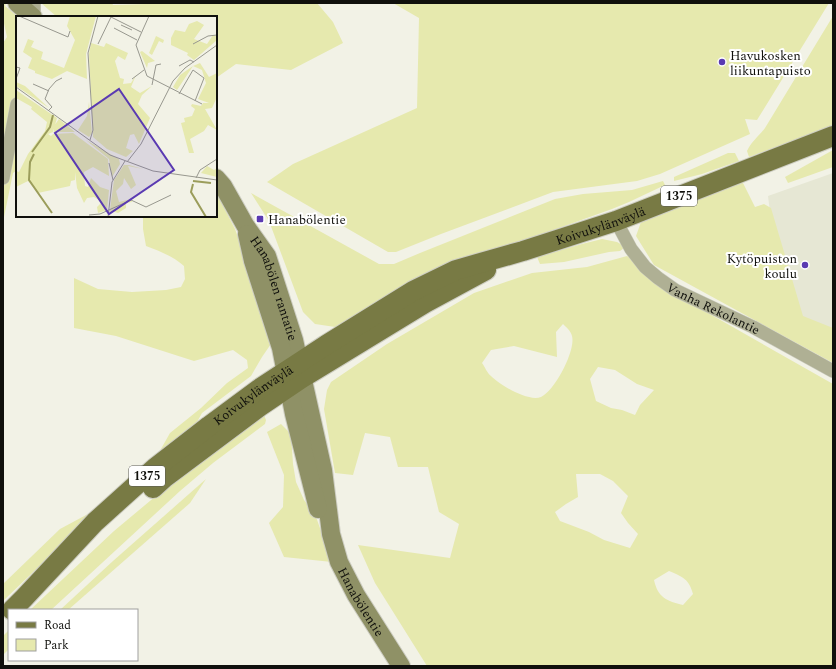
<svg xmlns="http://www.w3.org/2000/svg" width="836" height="669" viewBox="0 0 836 669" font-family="Spectral,serif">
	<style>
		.built { fill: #e6e7d4 }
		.green { fill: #e6e9ae; fill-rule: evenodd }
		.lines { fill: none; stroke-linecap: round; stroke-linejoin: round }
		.street-casing { stroke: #cecec3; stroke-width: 14 }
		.secondary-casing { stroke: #cecec3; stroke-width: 20 }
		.primary-casing { stroke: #cecec3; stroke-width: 22 }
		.street { stroke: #afb094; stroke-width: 13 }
		.secondary { stroke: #8f9166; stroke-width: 18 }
		.primary { stroke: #787a44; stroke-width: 20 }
		.poi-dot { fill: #5a3ab2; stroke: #fff; stroke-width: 1.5 }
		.labels { text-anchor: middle; stroke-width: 4; stroke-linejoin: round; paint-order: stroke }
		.shield { fill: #fff; stroke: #585855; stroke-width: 1 }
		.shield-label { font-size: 12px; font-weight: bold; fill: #10100c }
		.poi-label { font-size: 13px; fill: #10100c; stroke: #fff; text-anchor: start }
		.street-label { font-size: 13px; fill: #10100c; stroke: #fff }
		.inset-river { fill: none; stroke: #9b9d5b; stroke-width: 2 }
		.inset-road { fill: none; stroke: #98988f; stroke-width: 1 }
		.view { fill: #5a3ab2; fill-opacity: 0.15; stroke: #5a3ab2; stroke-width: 2 }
		.inset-edge { fill: none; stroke: #10100c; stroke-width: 2 }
	</style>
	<rect width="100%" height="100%" fill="#f2f2e6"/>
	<polygon class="built" points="833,173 833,362 785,334 768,196"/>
	<g class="green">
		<polygon points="3,3 6,3 5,6 18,17 17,17 17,170 13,173 3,222 3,43 7,37 3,19"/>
		<polygon points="41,3 112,3 113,5 145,4 147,3 317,3 333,22 343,43 291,70 236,64 216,78 216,17 57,17"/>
		<polygon points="393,3 829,3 757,120 745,119 750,134 660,174 637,181 553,192 441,234 396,252 388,252 267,182 293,164 417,108 419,18"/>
		<path d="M 833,16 L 833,126 L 749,157 L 747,151 C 751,142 759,136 765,128 Z"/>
		<polygon points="833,150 833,167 788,183 785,177"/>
		<polygon points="728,153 735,153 739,161 702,174 674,181 674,177"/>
		<polygon points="663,181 665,185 629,202 612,209 520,242 342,328 315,324 303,312 269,221 251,193 379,264 394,264 420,253 555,199 583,194 632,190"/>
		<polygon points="742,181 755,207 764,204 771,208 803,316 833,328 833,363 654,265 636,236 641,222"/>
		<path d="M 216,192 L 235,229 L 253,279 L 273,341 L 262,357 L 251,376 L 202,413 L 196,424 L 157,456 L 170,433 L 201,408 L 227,383 L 248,368 L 247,360 L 233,350 L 194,361 L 116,336 L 74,328 L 74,278 L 98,289 L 132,292 L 166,290 L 181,287 L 185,279 L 184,266 C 173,256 159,251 146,246 L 143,229 L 143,216 L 216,216 Z"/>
		<polygon points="602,239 617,242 624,246 624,248 620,251 609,252 564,262 540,264 537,257 582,244"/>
		<path d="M 627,256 L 629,257 L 657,284 L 833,384 L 833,666 L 427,666 L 375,583 L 358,545 L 450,558 L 459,524 L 439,512 L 428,467 L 398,467 L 390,437 L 365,433 L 353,475 L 335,473 L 324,409 L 327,390 L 331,382 L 387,344 L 474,293 L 532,273 L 587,267 ZM 563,324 C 566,327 571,331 572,336 C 576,350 555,391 541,397 C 528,402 500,385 491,376 C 487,373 485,367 482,363 L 491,350 L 514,346 L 557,357 L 556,332 ZM 598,367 L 615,370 L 637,384 L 654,390 L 640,405 L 635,415 L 622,410 L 611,408 L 596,401 L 590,379 ZM 576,474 L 600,474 L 613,481 L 628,496 L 621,513 L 628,523 L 638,534 L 630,548 L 604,540 L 589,532 L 560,521 L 555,512 L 566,504 L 578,497 ZM 669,571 C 683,577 689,579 693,594 L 683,605 C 667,601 658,598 654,580 Z"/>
		<polygon points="264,415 266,420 265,424 213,463 180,491 51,610 30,610 114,531 181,475"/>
		<polygon points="281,424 291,434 293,464 296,482 304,500 315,514 332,562 284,557 269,523 283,507 284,475 267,432"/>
		<polygon points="206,479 190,503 68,610 60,610 113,561"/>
		<polygon points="101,507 3,601 3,584 60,529"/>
		<polygon points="9,630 9,649 3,655 3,636"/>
	</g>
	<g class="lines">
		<defs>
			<g id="street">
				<polyline points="34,17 34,3"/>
				<polyline points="3,178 17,104"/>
				<path id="s1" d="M 616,221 L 631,249 L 645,267 L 658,278 L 675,290 L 753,327 L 833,371"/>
			</g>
			<g id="secondary">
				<polyline points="17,3 33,17"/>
				<path id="s2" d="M 216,178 L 223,186 L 245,225 L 267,256 L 294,340 L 323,470 L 331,534 L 339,562 L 356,595 L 401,666"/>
				<polyline points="247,234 253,261 281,348 294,414 318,509"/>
			</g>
			<g id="primary">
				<polyline points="153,488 164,478 259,407 302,378 425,303 486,270"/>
				<path id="s3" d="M 12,610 L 24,598 L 95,522 L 155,468 L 209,426 L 259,389 L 326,345 L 413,291 L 456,270 L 523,251 L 616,221 L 833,136"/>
			</g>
		</defs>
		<use href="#street" class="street-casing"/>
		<use href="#secondary" class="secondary-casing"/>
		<use href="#primary" class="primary-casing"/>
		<use href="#street" class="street"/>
		<use href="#secondary" class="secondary"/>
		<use href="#primary" class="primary"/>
	</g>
	<g class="poi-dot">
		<circle cx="722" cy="62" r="4"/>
		<rect x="256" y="215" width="8" height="8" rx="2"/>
		<circle cx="805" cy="265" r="4"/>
	</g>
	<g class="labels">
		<g class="shield">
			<rect x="661" y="186" width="36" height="20" rx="3"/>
			<rect x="129" y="466" width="36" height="20" rx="3"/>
		</g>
		<g class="shield-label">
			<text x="679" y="200">1375</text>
			<text x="147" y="480">1375</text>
		</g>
		<g class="poi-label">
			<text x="730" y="60">Havukosken<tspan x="730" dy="15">liikuntapuisto</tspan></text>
			<text x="268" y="224">Hanabölentie</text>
			<text x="797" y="263" text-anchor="end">Kytöpuiston<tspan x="797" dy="15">koulu</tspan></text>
		</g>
		<g class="street-label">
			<text dy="5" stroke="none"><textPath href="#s3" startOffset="714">Koivukylänväylä</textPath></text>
			<text dy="5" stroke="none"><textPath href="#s2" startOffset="126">Hanabölen rantatie</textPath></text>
			<text dy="5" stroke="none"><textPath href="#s1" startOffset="135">Vanha Rekolantie</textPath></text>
			<text dy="5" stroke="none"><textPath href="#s3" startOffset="324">Koivukylänväylä</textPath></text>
			<text dy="5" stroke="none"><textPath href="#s2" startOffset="454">Hanabölentie</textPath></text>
		</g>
	</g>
	<g transform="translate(16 16)">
		<rect width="201" height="201" fill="#f2f2e6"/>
		<path d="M 54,0 L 80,0 L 70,38 L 71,63 L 51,55 L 36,63 L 19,57 L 19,55 L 12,52 L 16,42 L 7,36 L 12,23 L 18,25 L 15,31 L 27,36 L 25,43 L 48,52 L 59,24 L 51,10 ZM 181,5 L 188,9 L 178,23 L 191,28 L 197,19 L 201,20 L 201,24 L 178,44 L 171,39 L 172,37 L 155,29 L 155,22 L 159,14 L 169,16 L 173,8 ZM 140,20 L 148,24 L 147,27 L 143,25 L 136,39 L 133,37 ZM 75,27 L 88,31 L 90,27 L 112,37 L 109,44 L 102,40 L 99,45 L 104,62 L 108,63 L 107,68 L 115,67 L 120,59 L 115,71 L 124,77 L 136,70 L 126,79 L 122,88 L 134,102 L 123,128 L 118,118 L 114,119 L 110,132 L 117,135 L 110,141 L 91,133 L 77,121 L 73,38 ZM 126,35 L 139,45 L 132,47 L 131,52 L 124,36 ZM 184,47 L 193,61 L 201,57 L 201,81 L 196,92 L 189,93 L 201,114 L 192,109 L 188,115 L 174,123 L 178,137 L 173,137 L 165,107 L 169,106 L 168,102 L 176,100 L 179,93 L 175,90 L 176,88 L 185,90 L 187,87 L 193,87 L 182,83 L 190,67 L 186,54 L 177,50 L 161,74 L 157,71 L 164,59 L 177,50 ZM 0,66 L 9,70 L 33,92 L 0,70 ZM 0,74 L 41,102 L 37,116 L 32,118 L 35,120 L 37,118 L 57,117 L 92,143 L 93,160 L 77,151 L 68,156 L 69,170 L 72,171 L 75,162 L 84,171 L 93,174 L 91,194 L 82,197 L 81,191 L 86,186 L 78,181 L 71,182 L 68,187 L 61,172 L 59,156 L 59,164 L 55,165 L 54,170 L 22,177 L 12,165 L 0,171 L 0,155 L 3,156 L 12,138 L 29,115 L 31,106 L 15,93 L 16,91 L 0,82 ZM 73,86 L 76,117 L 73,121 L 62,114 L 71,100 ZM 43,103 L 59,116 L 38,116 L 38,110 ZM 70,124 L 103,143 L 104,148 L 96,161 L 93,143 ZM 108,149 L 113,149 L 127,153 L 112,150 L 120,169 L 115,173 L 108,162 L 107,168 L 100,175 L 103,186 L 115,183 L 116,186 L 110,187 L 110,192 L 102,197 L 96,195 L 93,201 L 98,164 ZM 191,150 L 198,154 L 201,152 L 201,161 L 185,157 Z" fill="#e6e9ae"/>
		<path class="inset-river" d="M 16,136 L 34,111 L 37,99M 18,138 L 14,146 L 13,164 L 36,197M 177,165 L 195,167M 177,168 L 175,176 L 190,201"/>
		<path class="inset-road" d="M 3,0 L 52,21 L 54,15M 93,0 L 125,16M 133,0 L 120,29 L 131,60 L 186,88M 105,9 L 116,14M 98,12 L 121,24M 82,28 L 95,1M 177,28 L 192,20 L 201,19M 163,50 L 174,44 L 178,46M 0,51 L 4,52 L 0,63M 116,63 L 128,54M 17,68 L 33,75M 136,69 L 140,49 L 145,48M 0,71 L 94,139 L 137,155 L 201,164M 163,78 L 177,54 L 188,62 L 179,85M 33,94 L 36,91 L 29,83 L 33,73 L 40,65 L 46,62M 74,124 L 77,114 L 72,37 L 82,0M 111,146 L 125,128 L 157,65 L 169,52 L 201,29M 93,147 L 97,164M 180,162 L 184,154 L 201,143M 73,199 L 84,198 L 115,184 L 130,191 L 155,179M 92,201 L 96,166 L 109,145"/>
		<path class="view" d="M 103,73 L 158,154 L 93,198 L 39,117 Z"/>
		<rect width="201" height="201" class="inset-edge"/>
	</g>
	<rect width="836" height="669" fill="none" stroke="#10100c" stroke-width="8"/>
	<rect x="8" y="609" width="130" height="52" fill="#ffffff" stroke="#9f9f9e"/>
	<rect x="16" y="622" width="20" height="6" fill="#787a44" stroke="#9f9f9e"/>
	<text x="44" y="629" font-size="12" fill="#10100c">Road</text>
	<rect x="16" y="639" width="20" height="12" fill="#e6e9ae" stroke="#9f9f9e"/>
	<text x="44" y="649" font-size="12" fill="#10100c">Park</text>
</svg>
